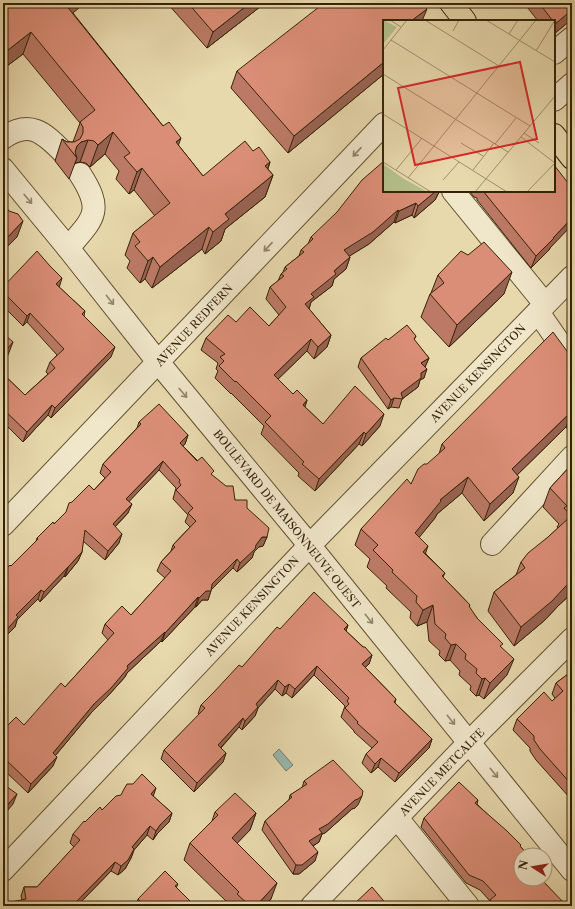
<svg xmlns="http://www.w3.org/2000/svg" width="575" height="909" viewBox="0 0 575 909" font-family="'Libre Caslon Text',serif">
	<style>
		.water { fill: #98b9b1; stroke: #707d6d }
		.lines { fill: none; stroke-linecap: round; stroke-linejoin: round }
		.minor-casing { stroke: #625031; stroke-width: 24 }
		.major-casing { stroke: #352308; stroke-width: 24 }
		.minor { stroke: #f0e6ca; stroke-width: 22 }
		.major { stroke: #e8d9ad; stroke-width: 22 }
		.wall { fill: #bc7a66; stroke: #352308 }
		.shaded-wall { fill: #996353; stroke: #352308 }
		.building { fill: #db8e77; stroke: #352308 }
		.oneway { stroke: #928469 }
		.labels { text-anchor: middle; stroke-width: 3; stroke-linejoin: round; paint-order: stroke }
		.street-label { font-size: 11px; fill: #352308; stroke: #f0e6ca }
		.inset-road { fill: none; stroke: #a0906b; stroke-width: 1 }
		.view { fill: #d62828; fill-opacity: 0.15; stroke: #d62828; stroke-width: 2 }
		.inset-edge { fill: none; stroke: #352308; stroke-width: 2 }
	</style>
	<rect width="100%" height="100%" fill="#e8d9ad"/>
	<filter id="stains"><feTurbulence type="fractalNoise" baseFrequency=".005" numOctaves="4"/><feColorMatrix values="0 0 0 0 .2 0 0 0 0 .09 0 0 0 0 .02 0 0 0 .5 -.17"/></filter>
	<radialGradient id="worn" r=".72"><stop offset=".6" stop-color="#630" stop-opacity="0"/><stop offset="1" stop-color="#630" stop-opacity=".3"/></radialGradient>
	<polygon class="water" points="279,749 293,765 286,771 273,755"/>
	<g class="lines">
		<defs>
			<g id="minor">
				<polyline points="554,53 572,38"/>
				<polyline points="554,100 572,84"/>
				<path d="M 3,138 C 30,119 44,133 63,152"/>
				<polyline points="3,169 68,248 158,362 301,535 572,870"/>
				<polyline points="453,191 545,304"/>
				<path d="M 68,248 C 94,218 104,211 80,174"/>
				<polyline points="538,312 572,361"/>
				<polyline points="3,525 384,124"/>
				<polyline points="492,544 572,457"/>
				<polyline points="397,818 468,906"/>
				<polyline points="3,870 309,546 572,277"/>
				<polyline points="312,906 481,730 572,639"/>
			</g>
			<g id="major">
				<polyline points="451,3 465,21"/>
				<polyline points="554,135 572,158"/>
			</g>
		</defs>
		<use href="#minor" class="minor-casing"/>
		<use href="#major" class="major-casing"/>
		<use href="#minor" class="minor"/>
		<use href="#major" class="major"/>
	</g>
	<g class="wall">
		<polygon points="3,3 73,13 203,176 253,151 270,162 268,169 273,175 265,197 225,229 221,241 205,254 202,249 152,288 145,279 140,283 127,268 130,261 125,255 133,233 155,216 134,190 129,194 116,179 119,171 105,154 90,167 86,163 80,162 75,163 69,179 55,161 62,139 67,142 73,142 80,123 23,54 3,69"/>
		<polygon points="167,3 265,3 207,48"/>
		<polygon points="524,3 572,3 572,19 554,34 554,21 538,21"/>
		<polygon points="384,21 384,74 288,153 231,88 237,71"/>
		<polygon points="469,191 554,191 550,248 549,250 531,268 477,200 477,198 474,197"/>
		<polygon points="438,194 435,200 414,218 412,215 395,223 394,222 369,244 349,256 350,257 346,269 334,279 332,286 311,302 309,309 331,335 327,347 314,359 307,351 278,379 293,394 307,400 305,407 323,424 380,426 362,446 359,444 315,491 298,476 299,473 261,434 264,426 231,393 231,394 215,378 218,371 216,369 218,363 201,350 206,338 236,322 269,326 279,315 266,299 270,287 278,281 281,274 283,272 285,267 299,256 301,250 308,244 311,237"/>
		<polygon points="438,275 504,294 449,347 421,317 430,294 431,293"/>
		<polygon points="3,287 59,287 85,311 84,316 111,357 51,418 48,415 23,442 3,422 3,374 25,395 48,374 46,372 50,362 57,355 27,322 23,326 3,306"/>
		<polygon points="416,336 414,340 429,358 425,367 424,378 420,380 418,387 402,399 399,408 391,407 388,409 358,367 361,358 388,340"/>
		<polygon points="572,358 572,432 571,433 566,427 517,475 513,493 484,521 462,493 437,514 435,518 419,537 426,554 445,573 443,577 470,605 469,607 477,618 501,647 507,675 484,699 479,695 476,696 470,690 471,686 459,675 460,671 450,660 445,661 439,655 440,651 429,641 427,622 417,626 410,618 411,612 386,588 387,586 367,567 370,559 355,545 361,529 411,484 439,454 442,444"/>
		<polygon points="139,422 188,435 185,444 183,446 212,475 235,500 247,508 267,537 263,546 259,547 254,552 252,558 237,572 233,568 211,590 208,600 202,600 196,607 195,607 162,642 161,641 127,673 125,677 107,697 91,713 55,756 53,766 28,793 3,769 3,730 24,725 65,687 108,640 102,633 105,624 131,615 165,578 157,571 161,562 171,551 173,545 190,527 185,522 188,515 173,499 176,488 159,470 129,501 128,513 115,527 119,543 105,560 83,541 82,552 78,561 65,577 64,576 40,602 38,599 17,620 15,627 3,639 3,572 11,566 36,542 37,538 94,490 105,478 100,473 103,464 137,428"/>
		<polygon points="572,464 572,593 558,606 545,620 514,646 488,611 494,592 516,575 521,562 558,528 557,527 559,524 543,507 550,488"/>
		<polygon points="348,625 346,631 372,655 369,664 365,667 396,699 395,703 432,739 429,748 395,782 378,767 371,773 362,763 366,754 372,748 354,732 354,731 341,717 345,706 314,675 292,698 286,693 282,696 275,689 258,708 255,716 242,730 239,727 221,748 226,753 223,762 194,792 161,759 164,750 199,715 198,714 201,705 242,667 280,629"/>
		<polygon points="572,671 572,802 569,799 570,798 536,760 530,751 530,748 513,730 517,719 552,701 555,698 552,694 556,683"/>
		<polygon points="304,781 358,805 355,808 352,809 325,833 322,834 319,842 313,846 315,861 299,874 293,874 262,830 265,821 289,800 290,795 302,788"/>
		<polygon points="153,796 172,813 169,822 157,834 153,840 147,835 134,850 131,858 125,869 118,875 111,871 77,906 22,900 21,896 24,887 37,887 74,847 70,843 73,834 85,822 102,810"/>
		<polygon points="478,800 477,804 521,847 544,879 544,882 564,906 488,906 490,901 480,890 466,883 421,827 424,818"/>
		<polygon points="215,812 256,813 250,830 237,843 271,899 265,906 231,906 184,860 190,843 212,821"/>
		<polygon points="178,884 176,888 195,906 136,906 138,899"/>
		<polygon points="11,902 13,906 10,906"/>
	</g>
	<g class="shaded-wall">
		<polygon points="67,3 85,3 57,26 65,4"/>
		<polygon points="250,3 265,3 207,48 213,32"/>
		<polygon points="427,9 422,21 411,21"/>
		<polygon points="572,10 572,19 554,34 554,28 555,24"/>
		<polygon points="31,32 23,54 3,69 3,54"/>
		<polygon points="384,62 384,74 288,153 294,136"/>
		<polygon points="113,132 105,154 90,167 98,145"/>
		<polygon points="181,138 173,160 176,142"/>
		<polygon points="88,140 80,162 75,163 77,158 74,154 77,146 81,142"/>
		<polygon points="270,162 262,184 265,166"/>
		<polygon points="142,168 134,190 129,194 137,172"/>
		<polygon points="273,175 265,197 225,229 221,241 205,254 213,232 225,214"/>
		<polygon points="435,191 441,191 438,194 435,200 414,218 418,206"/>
		<polygon points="416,203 412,215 395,223 399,211"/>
		<polygon points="398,210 394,222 369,244 340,262 344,250"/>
		<polygon points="572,218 572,225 550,248 549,250 531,268 536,256"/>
		<polygon points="23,221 17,237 3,251 3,242"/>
		<polygon points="209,227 202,249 152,288 160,267"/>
		<polygon points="153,257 145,279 140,283 148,261"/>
		<polygon points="350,257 346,269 334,279 332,286 311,302 309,309 305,304 311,294 334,271"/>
		<polygon points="512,272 504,294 449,347 457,325"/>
		<polygon points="62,278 59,288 56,284"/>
		<polygon points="30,313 27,322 23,326 27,316"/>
		<polygon points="331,335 327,347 314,359 318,347"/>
		<polygon points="311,339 307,351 270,387 274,375"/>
		<polygon points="13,342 8,355 3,362 3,354"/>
		<polygon points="115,347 111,357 51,418 55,408"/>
		<polygon points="429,358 425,367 418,372 421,363"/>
		<polygon points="427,369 424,378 420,380 418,387 402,399 401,393 421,373"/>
		<polygon points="394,398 391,407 388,409 391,400"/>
		<polygon points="307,400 303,412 303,405"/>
		<polygon points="52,405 48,415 23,442 27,432"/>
		<polygon points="572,411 566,427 506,486 512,469"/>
		<polygon points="384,414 380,426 362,446 366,434"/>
		<polygon points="364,432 359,444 315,491 319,479"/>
		<polygon points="188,435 185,444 177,453 180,443"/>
		<polygon points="163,461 159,470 123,508 126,499"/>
		<polygon points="468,477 462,493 437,514 435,518 409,550 415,533 440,500"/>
		<polygon points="519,477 513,493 484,521 490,504"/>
		<polygon points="132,504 128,513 109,533 113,524"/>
		<polygon points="122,534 119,543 105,560 108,551"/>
		<polygon points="262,537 267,537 263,546 259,547 254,552 252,558 237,572 240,563"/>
		<polygon points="428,546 422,563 423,552"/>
		<polygon points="82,552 78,561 65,577 68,567"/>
		<polygon points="237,559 233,568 210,591 211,591 208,600 202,600 196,607 199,598 212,584"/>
		<polygon points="68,567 64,576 40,602 44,592"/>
		<polygon points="572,580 572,593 558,606 545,620 514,646 521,627"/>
		<polygon points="41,590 38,599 17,620 15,627 3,639 3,634 16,615"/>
		<polygon points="198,597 195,607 162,642 165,633"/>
		<polygon points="433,605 427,622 417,626 423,610"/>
		<polygon points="348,625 345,634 344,629"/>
		<polygon points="165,632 161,641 127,673 125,677 107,697 91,713 50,762 53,753 94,704 127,666"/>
		<polygon points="456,644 450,660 445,661 451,645"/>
		<polygon points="372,655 369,664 359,673 362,664"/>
		<polygon points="514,659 507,675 484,699 490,683"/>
		<polygon points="317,666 314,675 292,698 295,689"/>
		<polygon points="485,678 479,695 476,696 482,679"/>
		<polygon points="278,680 275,689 258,708 255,716 242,730 245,721 256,704"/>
		<polygon points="289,684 286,693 282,696 285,687"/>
		<polygon points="243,718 239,727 215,754 218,745"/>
		<polygon points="432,739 429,748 395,782 399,773"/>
		<polygon points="226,753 223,762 194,792 197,783"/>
		<polygon points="57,757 53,766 28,793 31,784"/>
		<polygon points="381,758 378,767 371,773 375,764"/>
		<polygon points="156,788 153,797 151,794"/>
		<polygon points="17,794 13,804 3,816 3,812 4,809"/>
		<polygon points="362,796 358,805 355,808 352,809 325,833 322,834 319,842 306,850 309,841 319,829 355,800"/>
		<polygon points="172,813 169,822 157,834 153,840 156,831 160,825"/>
		<polygon points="256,813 250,830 226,855 232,838"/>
		<polygon points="150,826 147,835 134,850 131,858 125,869 118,875 121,866 132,847"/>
		<polygon points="318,852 315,861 299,874 293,874 296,865"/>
		<polygon points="115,862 111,871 77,906 72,906"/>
		<polygon points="277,883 271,899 265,906 256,906"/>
	</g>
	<g class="building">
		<polygon points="3,3 67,3 65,4 163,126 169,122 181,138 176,142 203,176 245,141 253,151 259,147 270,162 265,166 273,175 225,214 229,219 213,232 209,227 160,267 153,257 148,261 135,246 140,242 133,233 170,203 142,168 137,172 124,157 130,153 113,132 98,145 94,141 88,140 81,142 77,146 75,152 77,158 62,139 67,142 74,142 80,139 83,133 83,127 80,122 95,110 31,32 3,54"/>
		<polygon points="188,3 250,3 213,32"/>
		<polygon points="324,3 422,3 427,9 411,21 384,21 384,62 294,136 237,71"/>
		<polygon points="539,3 572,3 572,10 555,24 554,23 554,21 553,21"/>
		<polygon points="384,161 384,191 436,191 418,206 416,203 399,211 398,210 373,232 344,250 350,257 334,271 336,274 311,294 314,297 305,304 331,335 318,347 311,339 274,375 293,394 297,390 307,400 303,405 323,424 355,386 384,414 366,434 364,432 319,479 302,464 304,462 265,422 271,416 236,381 235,382 219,366 224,361 220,357 225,354 206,338 228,315 236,322 250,307 269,326 286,307 270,287 284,276 281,274 287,269 285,267 304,252 301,250 313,239 311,237 337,212 362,180"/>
		<polygon points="554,165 572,188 572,218 553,238 554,238 536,256 483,191 554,191"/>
		<polygon points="3,203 9,211 18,214 23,221 3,242"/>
		<polygon points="484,242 512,272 457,325 430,294 444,283 438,275 461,251 468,255"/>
		<polygon points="37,251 50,266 62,278 56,284 85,311 82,314 115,347 55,408 52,405 27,432 3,409 3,374 25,395 55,368 50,362 64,349 30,313 27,316 3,292 3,287"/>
		<polygon points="407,325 416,336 414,339 429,358 421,363 427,369 421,373 421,378 401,393 403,399 394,398 391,400 361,358 386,338 388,340"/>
		<polygon points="553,332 572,358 572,411 512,469 519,477 490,504 468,477 440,500 441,501 415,533 428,546 423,552 445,573 442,576 470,605 469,606 477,618 503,644 500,646 514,659 490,683 485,678 482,679 476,673 477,669 465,659 466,654 456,644 451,645 445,638 446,634 435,624 433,605 423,610 416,602 417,596 392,572 393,570 373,550 378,545 361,529 407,479 411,484 418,469 424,464 427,464 445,448 442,444"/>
		<polygon points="3,333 13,342 3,354"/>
		<polygon points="159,404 188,435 180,443 197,461 202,457 214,471 211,474 226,486 233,486 235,500 247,500 247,508 269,528 267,537 262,537 256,545 255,549 240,563 237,559 212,584 211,591 206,591 199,598 198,597 165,633 165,632 127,666 128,668 111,688 94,704 53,753 57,757 31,784 3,757 3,730 16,717 24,725 61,683 65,687 114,633 105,624 122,606 131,615 171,571 161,562 175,547 173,545 196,521 188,513 193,508 176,490 181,485 179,482 180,480 163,461 126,499 132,504 113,524 122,534 108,551 85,530 82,552 68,567 44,592 41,590 16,615 18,617 3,634 3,572 10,565 11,566 38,539 37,538 53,522 54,524 66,512 69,503 72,502 89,485 94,490 111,472 103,464 141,424 139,422"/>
		<polygon points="572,464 572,580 565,587 552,601 521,627 494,592 525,568 521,562 528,553 548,537 571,516 564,508 567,506 550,488"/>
		<polygon points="314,592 348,625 344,629 363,647 365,647 372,655 362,664 396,699 394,702 432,739 399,773 381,758 375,764 366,754 378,742 357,723 358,722 345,708 349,704 347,701 349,698 317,666 295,689 289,684 285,687 278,680 256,704 258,707 245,721 243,718 218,745 226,753 197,783 164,750 205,708 201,705 214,692 239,665 242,667 277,627 280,629"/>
		<polygon points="572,671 572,714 570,715 572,717 572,785 540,749 534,740 534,736 517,719 544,692 552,701 563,691 556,683"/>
		<polygon points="333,760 363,791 362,796 358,799 355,800 328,824 319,829 322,833 309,841 318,852 302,865 296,865 265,821 292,797 290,795 307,784 304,781"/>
		<polygon points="142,774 156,788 151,794 172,813 160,825 156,831 150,826 132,847 134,849 128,860 121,866 115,862 72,906 13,906 11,902 26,899 24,887 37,887 80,840 73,834 84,821 85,822 100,807 102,810 116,796 121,795 124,789 127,784 133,784"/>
		<polygon points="459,782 478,800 475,803 507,831 521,845 520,846 528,855 521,855 521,879 541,879 565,904 563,906 509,906 506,902 502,906 495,906 490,900 496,895 483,881 469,875 424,818"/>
		<polygon points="3,784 17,794 4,809 3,808"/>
		<polygon points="235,793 256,813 232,838 277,883 256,906 250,906 237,894 239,892 190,843 218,815 215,812"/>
		<polygon points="165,871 178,884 175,886 195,906 145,906 138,899"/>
		<polygon points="372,887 388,906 352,906"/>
	</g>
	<defs><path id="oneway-shaft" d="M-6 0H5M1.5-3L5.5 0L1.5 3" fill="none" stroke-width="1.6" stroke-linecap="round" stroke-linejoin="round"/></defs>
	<g class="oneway">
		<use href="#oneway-shaft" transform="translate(357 152) rotate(133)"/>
		<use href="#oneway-shaft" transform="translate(28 199) rotate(50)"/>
		<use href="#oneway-shaft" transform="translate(268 247) rotate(133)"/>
		<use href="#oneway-shaft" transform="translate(110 300) rotate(52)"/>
		<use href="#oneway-shaft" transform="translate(183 393) rotate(50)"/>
		<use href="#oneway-shaft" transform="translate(369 619) rotate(51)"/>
		<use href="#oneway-shaft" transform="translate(451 720) rotate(51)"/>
		<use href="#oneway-shaft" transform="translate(494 773) rotate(51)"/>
	</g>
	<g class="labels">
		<g class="street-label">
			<text transform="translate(194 325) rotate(-47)" y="4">AVENUE REDFERN</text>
			<text transform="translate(478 373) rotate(-46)" y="4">AVENUE KENSINGTON</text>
			<text transform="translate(287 519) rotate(51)" y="4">BOULEVARD DE MAISONNEUVE OUEST</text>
			<text transform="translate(252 606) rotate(-47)" y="4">AVENUE KENSINGTON</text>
			<text transform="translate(442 772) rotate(-46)" y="4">AVENUE METCALFE</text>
		</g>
	</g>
	<g transform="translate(383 20)">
		<rect width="172" height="172" fill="#e8d9ad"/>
		<path d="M 0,0 L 14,7 L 0,24 ZM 0,144 L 21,159 L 45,172 L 0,172 Z" fill="#b4c08b"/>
		<path class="inset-road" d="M 7,0 L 18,7M 42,0 L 116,46M 103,0 L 172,42M 70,11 L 76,0M 126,14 L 135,0M 8,20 L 147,106M 0,30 L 24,0M 153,31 L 172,0M 0,54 L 125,132M 0,94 L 124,172M 141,113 L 156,123M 138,117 L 172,143 L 144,172M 78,123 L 100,136M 112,124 L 133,98M 0,142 L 48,172M 13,150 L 39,118M 90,150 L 111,123M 25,158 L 153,0M 60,160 L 76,142M 92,172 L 172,76"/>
		<path class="view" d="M 137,42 L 154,119 L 32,145 L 15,68 Z"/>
		<rect width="172" height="172" class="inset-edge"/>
	</g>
	<rect width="575" height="909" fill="none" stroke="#e8d9ad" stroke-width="16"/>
	<rect x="4" y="4" width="567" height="901" fill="none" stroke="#352308" stroke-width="2"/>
	<rect x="8" y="8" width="559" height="893" fill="none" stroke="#352308"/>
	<g transform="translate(533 867) rotate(282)"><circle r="19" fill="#f0e6ca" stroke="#a5987c"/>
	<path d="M0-3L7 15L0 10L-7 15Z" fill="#8f2418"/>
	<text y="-6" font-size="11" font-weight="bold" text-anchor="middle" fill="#352308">N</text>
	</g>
	<rect width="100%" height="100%" filter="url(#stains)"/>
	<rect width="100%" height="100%" fill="url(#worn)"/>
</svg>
